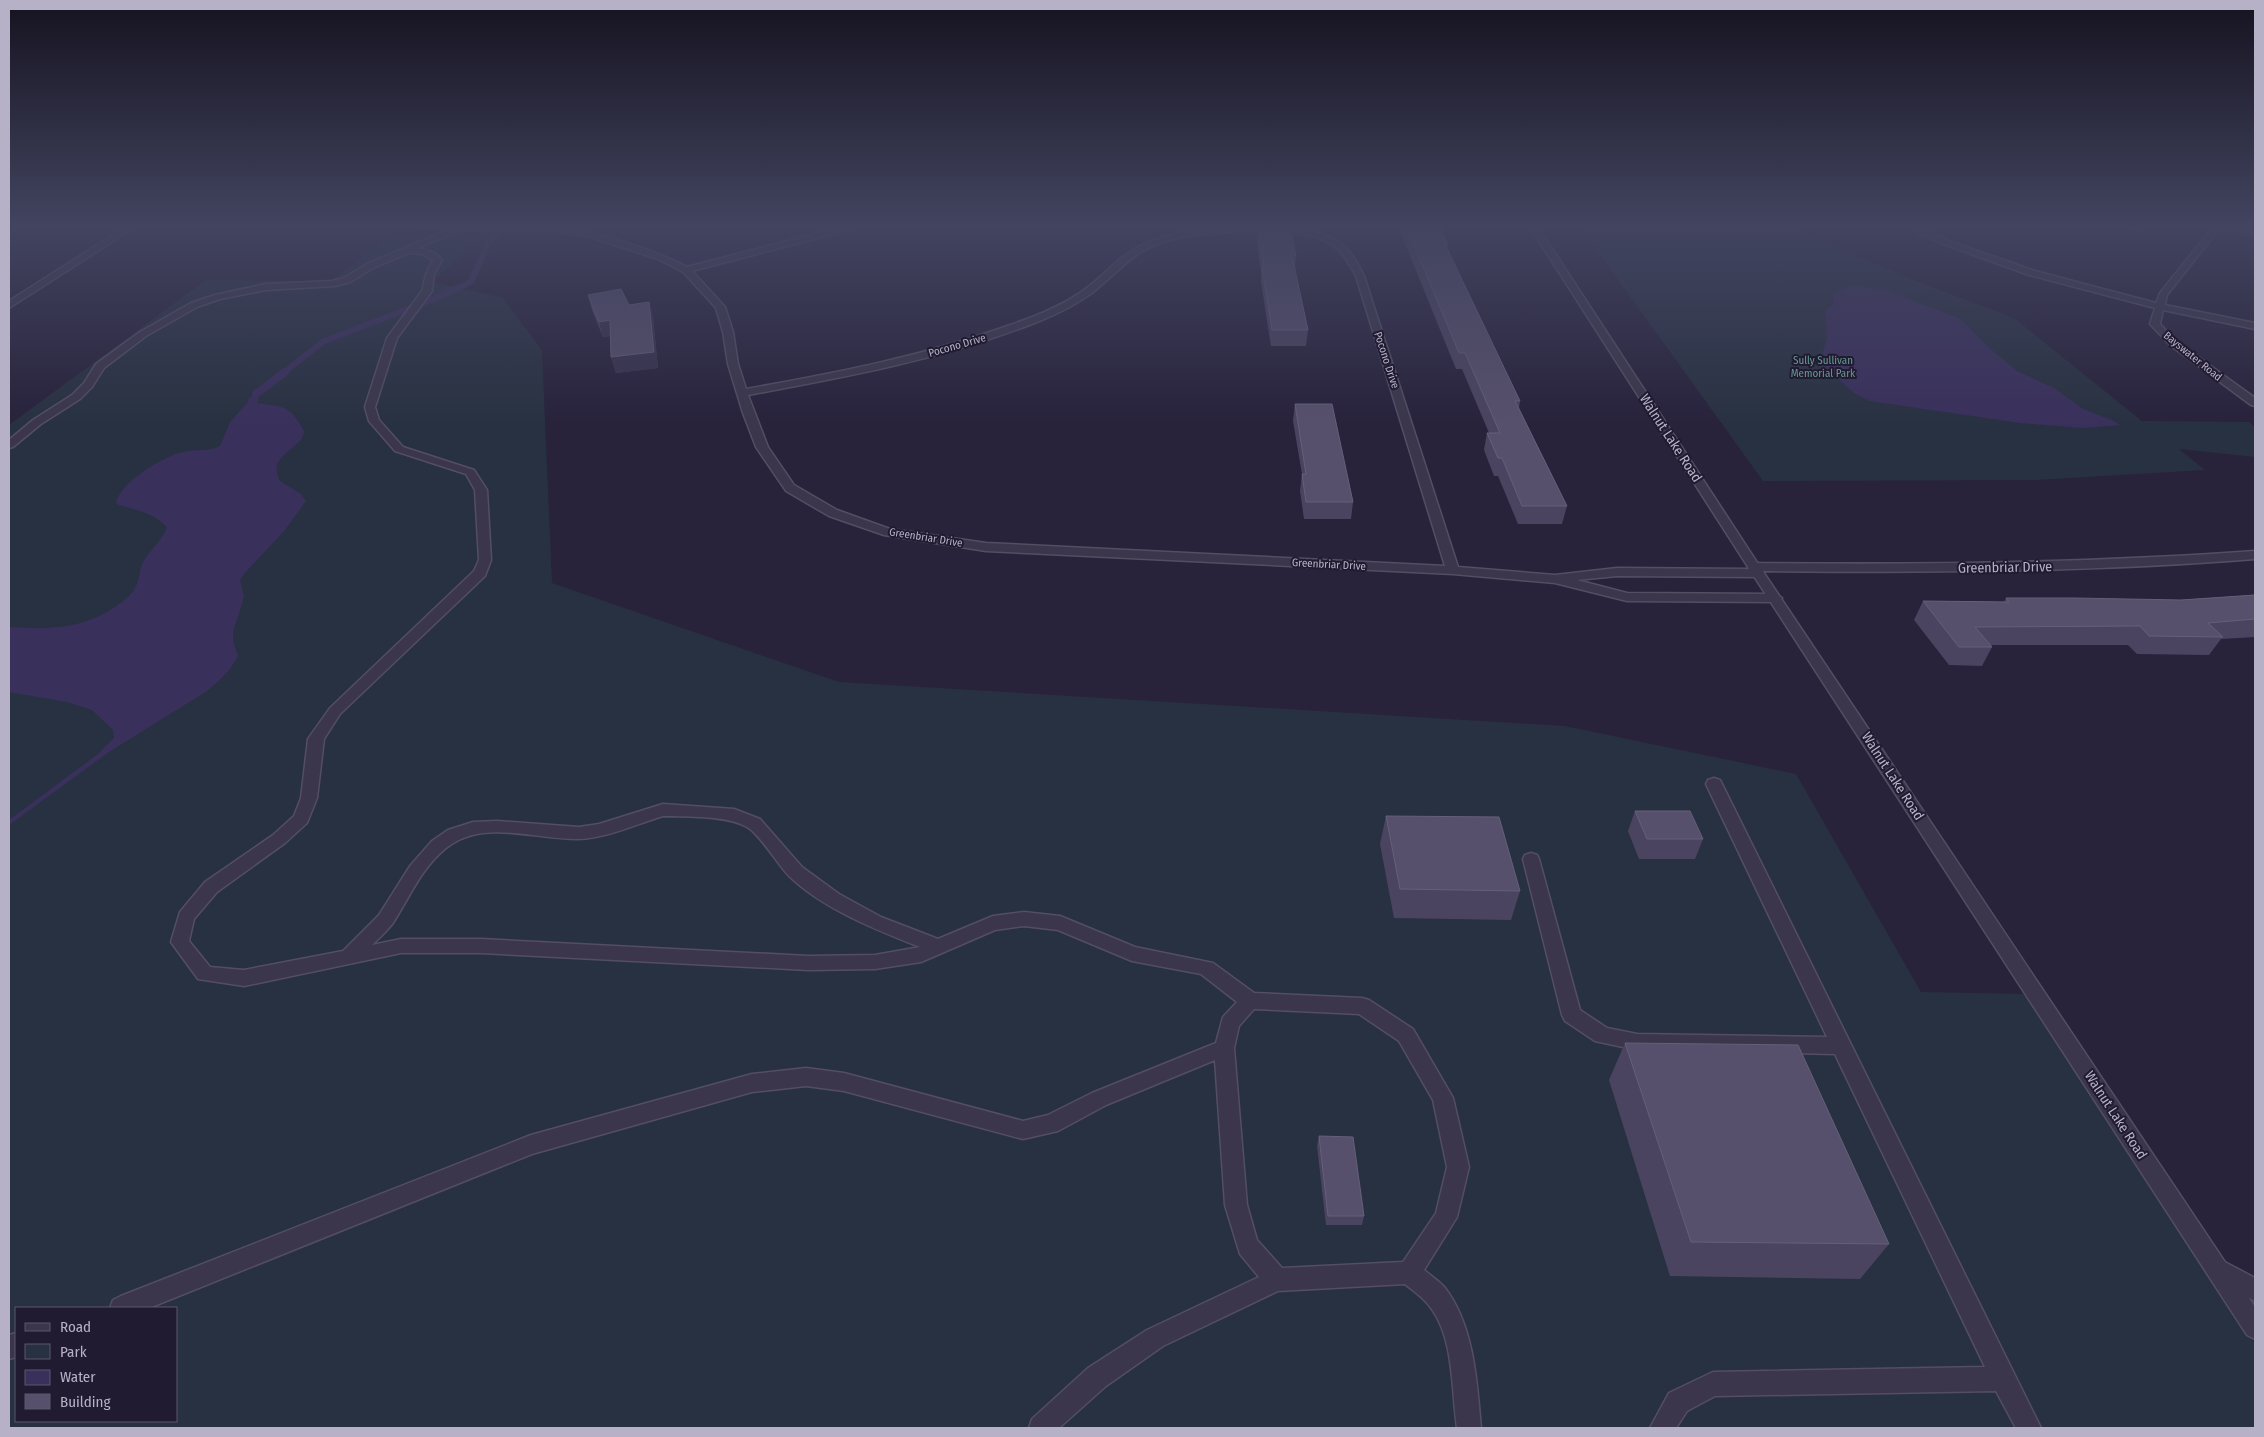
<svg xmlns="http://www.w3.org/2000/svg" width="2264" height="1437" viewBox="0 0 2264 1437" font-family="'Fira Sans Condensed',sans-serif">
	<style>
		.green { fill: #283141; fill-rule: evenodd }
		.water { fill: #3a305c }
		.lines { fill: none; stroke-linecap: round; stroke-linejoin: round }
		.stream-far1 { stroke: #3a305c; stroke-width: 6 }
		.stream { stroke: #3a305c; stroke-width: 8 }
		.service-casing { stroke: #534e63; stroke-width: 3 }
		.minor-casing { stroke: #534e63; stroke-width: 3 }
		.tertiary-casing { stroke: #534e63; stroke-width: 3 }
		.service { fill: #3b364b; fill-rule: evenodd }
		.minor { fill: #3b364b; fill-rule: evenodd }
		.tertiary { fill: #3b364b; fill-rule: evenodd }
		.wall { fill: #4b4461 }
		.shaded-wall { fill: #38324d }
		.building { fill: #57506c; stroke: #665f7a }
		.labels { text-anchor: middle; stroke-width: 4; stroke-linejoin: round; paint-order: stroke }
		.far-street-label { font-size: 11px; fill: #b7b1c7; stroke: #201b30 }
		.far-park-label { font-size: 11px; fill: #689893; stroke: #201b30 }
		.street-label { font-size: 14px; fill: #b7b1c7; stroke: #201b30 }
	</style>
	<rect width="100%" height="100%" fill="#28223b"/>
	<g class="green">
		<polygon points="1578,224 1784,224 1903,276 2014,318 2142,421 2249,422 2255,427 2255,457 2179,449 2205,470 2036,480 1763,481"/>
		<path d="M 392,234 L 485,234 L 432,282 L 503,298 L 542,350 L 552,583 L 839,682 L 1565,726 L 1796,774 L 1921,992 L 2028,994 L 2255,1344 L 2255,1428 L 9,1428 L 9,425 L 206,280 L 331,281 ZM 16,1308 L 176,1308 L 176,1421 L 16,1421 Z"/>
	</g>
	<g class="water">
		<polygon points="1856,285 1890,292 1961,319 1986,345 2017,371 2054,388 2083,409 2112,420 2120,425 2082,428 2020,423 1870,401 1855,394 1820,362 1827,338 1825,311 1834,304 1832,293"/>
		<path d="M 256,394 L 259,397 L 257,403 C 285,407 289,405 304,431 C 304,449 265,454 280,481 L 301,494 L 306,501 L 285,530 L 244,574 L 240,580 L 244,597 L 233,632 L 233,641 L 238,656 C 231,670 219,681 207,691 L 109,752 L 9,825 L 9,820 L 98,754 L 114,738 L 113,730 L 92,710 L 67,702 L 9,692 L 9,627 C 48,630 87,629 119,604 C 125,600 132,594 135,588 C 140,580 139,570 143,562 C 150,550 162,541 167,527 C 154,513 136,510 119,505 L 116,503 C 120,482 163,457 182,452 C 195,449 209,452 220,446 L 230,422 L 248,402 L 248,399 Z"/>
	</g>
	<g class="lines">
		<polyline class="stream-far1" points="283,373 324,341 429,301 471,282 488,243 505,224"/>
		<polyline class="stream" points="256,394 285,372"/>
		<defs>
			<g id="service">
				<path d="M 462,224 L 473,224 L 419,248 L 435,253 L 442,260 L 434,274 L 432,291 L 397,338 L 375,407 L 379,420 L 403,447 L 474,470 L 487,490 L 491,560 L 485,576 L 340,714 L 324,739 L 317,798 L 307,823 L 285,843 L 217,892 L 194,919 L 189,941 L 210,967 L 244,970 L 343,951 L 379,915 L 410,866 L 432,841 L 448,830 L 473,822 L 497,821 L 579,827 L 599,824 L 663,804 L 734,809 L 760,819 L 802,867 L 839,894 L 881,917 L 938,939 L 993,916 L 1024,912 L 1060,916 L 1135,947 L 1213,963 L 1254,993 L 1362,998 L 1369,1000 L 1413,1029 L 1453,1098 L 1469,1167 L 1457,1217 L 1424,1270 C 1431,1276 1439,1281 1445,1288 C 1474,1326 1477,1382 1481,1428 L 1457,1428 C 1451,1388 1455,1333 1426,1302 C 1420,1295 1412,1290 1405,1284 L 1278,1291 L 1163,1346 L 1106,1386 L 1059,1428 L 1029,1428 L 1032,1419 L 1088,1368 L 1147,1330 L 1259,1277 L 1240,1254 L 1225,1205 L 1215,1060 L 1106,1105 L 1058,1131 L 1023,1139 L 844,1091 L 806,1086 L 752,1092 L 532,1154 L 149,1308 L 110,1308 L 113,1300 L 121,1296 L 531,1135 L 752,1074 L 806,1068 L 844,1073 L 1023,1121 L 1048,1115 L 1092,1093 L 1216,1043 L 1223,1017 L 1237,1002 L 1201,974 L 1132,961 L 1058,930 L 1024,926 L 995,930 L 921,962 L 875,969 L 808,970 L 481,953 L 401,953 L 244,986 L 198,979 L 171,942 L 180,912 L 205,882 L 273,835 L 294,816 L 301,798 L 308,739 L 330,708 L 474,571 L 479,560 L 475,490 L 466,474 L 395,451 L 369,421 L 365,407 L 387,338 L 422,291 L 426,274 L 433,260 L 422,254 L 409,253 L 375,267 L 350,282 L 335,286 L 266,290 L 220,299 L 197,307 L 146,336 L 104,368 L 92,387 L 80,399 L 41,424 L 13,447 L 9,448 L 9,440 L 33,420 L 72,395 L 84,383 L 96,364 L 140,332 L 191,303 L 215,295 L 266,284 L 332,281 L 344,278 L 369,263 ZM 663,816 C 687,817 726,815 747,827 C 760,834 777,864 789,876 C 823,909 877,930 920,947 L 875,955 L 808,956 L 481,939 L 401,939 L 372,945 C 379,938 387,931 393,923 C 409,898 422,867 446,848 C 483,818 535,840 579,839 C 607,838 637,824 663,816 ZM 1254,1009 L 1359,1014 L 1399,1041 L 1433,1100 L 1447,1167 L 1436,1213 L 1403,1262 L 1282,1268 L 1257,1240 L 1247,1205 L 1234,1048 L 1239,1026 Z"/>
				<polygon points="1714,778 1720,780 1722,784 2041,1428 2016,1428 1996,1391 1715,1396 1687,1411 1676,1428 1650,1428 1669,1393 1713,1372 1985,1367 1835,1054 1637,1050 1595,1041 1565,1021 1562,1015 1523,859 1525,855 1531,853 1537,855 1539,859 1580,1010 1607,1028 1637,1034 1827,1037 1706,784 1708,780"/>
				<polygon points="2219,1259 2255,1278 2255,1301 2211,1278 2208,1270 2211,1262"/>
				<polygon points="16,1333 16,1357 9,1359 9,1335"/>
			</g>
			<g id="minor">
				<polygon points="130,224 140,224 9,308 9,301"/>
				<path d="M 330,224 L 556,226 C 601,234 646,246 687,267 L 852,224 L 862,224 L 861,227 L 692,271 L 725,307 L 733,332 L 738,364 L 746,389 C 836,373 924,356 1010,325 C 1037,316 1065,305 1088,287 C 1105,274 1119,257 1138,247 C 1180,224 1300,215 1340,243 C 1351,250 1358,265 1364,276 L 1458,567 L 1555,575 L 1617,568 L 1749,569 L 1748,567 L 1749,564 L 1754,563 C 1921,565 2088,563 2255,551 L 2255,559 C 2092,572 1927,573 1763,571 L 1764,573 L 1763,576 L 1758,577 L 1617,576 L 1577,580 L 1627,593 L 1775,594 L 1782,598 L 1775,602 L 1627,601 L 1555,583 L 1453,574 L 986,551 L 884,535 L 829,516 L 786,491 L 756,447 L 743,413 L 728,364 L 723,332 L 716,308 L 683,272 L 658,259 L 587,236 L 556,230 L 334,226 ZM 1238,231 C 1266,231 1313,229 1335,247 C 1345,254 1350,266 1356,276 L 1445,566 L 986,543 L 890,529 L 837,510 L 794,485 L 768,447 L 748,395 C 846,377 944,359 1037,322 C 1057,314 1076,305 1093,292 C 1110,279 1124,262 1143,251 C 1171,235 1207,233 1238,231 Z"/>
				<polygon points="1900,224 1911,224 1949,241 2035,271 2156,303 2160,293 2213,227 2206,224 2225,224 2255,230 2255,234 2220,228 2167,295 2165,305 2255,323 2255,329 2163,310 2160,324 2176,341 2255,398 2255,406 2251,405 2170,345 2150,324 2155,308 2029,275 1943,244"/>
			</g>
			<polygon id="tertiary" points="1528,224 1536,224 1760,567 2255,1307 2255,1339 2247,1335 1748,567"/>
		</defs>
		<use href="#service" class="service-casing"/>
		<use href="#minor" class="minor-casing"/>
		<use href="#tertiary" class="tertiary-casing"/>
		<use href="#service" class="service"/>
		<use href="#minor" class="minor"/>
		<use href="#tertiary" class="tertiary"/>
	</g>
	<g class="wall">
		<polygon points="1256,224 1289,224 1296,256 1295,268 1308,330 1306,346 1271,346 1261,282 1261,272 1256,233"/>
		<polygon points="1397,224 1438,224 1448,244 1447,249 1520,401 1519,408 1567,506 1562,524 1518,524 1498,476 1494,476 1484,450 1487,433 1489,433 1462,369 1456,369"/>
		<polygon points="2107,224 2150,224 2137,232"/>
		<polygon points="588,295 629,305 649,302 653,317 658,368 616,373 611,357 610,336 603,337 592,310"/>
		<polygon points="1295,404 1353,502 1351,519 1304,519 1300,491 1302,474 1293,421"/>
		<polygon points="2255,595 2255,637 2221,639 2209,655 2137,654 2128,645 1991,645 1992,647 1982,666 1949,665 1914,620 1923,601 2004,602 2006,598 2181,600"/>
		<polygon points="1635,811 1703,839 1695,859 1639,859 1628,831"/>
		<polygon points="1386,816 1520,891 1511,920 1394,918 1380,844"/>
		<polygon points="1625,1043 1889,1244 1860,1279 1670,1276 1609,1080"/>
		<polygon points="1319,1136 1364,1216 1362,1225 1326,1225 1317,1146"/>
	</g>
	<g class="shaded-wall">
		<polygon points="2141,224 2150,224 2137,232"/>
		<polygon points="649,302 653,317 658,368 616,373 611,357"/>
		<polygon points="610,320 614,336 603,337 599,322"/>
	</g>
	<g class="building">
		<polygon points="1257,224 1289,224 1296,256 1292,256 1308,330 1272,330 1262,267 1264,267"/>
		<polygon points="1405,224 1438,224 1448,244 1445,244 1520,401 1515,401 1567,506 1522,506 1502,458 1498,458 1487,433 1500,433 1465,353 1459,353"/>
		<polygon points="621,289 629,305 649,302 654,352 611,357 610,320 599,322 588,295"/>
		<polygon points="1295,404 1332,404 1353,502 1306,502 1302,474 1306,474"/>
		<polygon points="2255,595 2255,619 2208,623 2223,637 2149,636 2140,626 1975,627 1992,647 1959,647 1923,601 2009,602 2006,598 2074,598 2181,600"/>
		<polygon points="1635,811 1690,811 1703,839 1647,839"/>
		<polygon points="1386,816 1499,817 1520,891 1400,889"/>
		<polygon points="1625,1043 1798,1045 1889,1244 1691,1242"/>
		<polygon points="1319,1136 1353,1137 1364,1216 1328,1216"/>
	</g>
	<linearGradient id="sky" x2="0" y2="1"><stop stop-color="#161320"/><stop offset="0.53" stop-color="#424460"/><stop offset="1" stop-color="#424460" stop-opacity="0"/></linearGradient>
	<rect width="2264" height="425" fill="url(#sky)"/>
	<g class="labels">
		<g class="far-street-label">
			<text transform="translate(957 345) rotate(-16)" y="4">Pocono Drive</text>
			<text transform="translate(2193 356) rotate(39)" y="4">Bayswater Road</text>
			<text transform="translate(1387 360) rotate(72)" y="4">Pocono Drive</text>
			<text transform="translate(926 537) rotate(9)" y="4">Greenbriar Drive</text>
			<text transform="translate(1329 564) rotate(3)" y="4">Greenbriar Drive</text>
		</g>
		<g class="far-park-label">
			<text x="1823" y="364">Sully Sullivan<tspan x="1823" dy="13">Memorial Park</tspan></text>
		</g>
		<g class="street-label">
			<text transform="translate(1671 438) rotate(57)" y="5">Walnut Lake Road</text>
			<text transform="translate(2005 567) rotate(-1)" y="5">Greenbriar Drive</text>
			<text transform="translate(1893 776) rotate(57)" y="5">Walnut Lake Road</text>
			<text transform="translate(2116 1115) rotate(57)" y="5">Walnut Lake Road</text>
		</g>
	</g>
	<rect width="2264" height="1437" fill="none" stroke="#b7b1c7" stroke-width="20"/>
	<rect x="15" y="1307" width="162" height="115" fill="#201b30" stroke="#5c576c"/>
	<rect x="25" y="1323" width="25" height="8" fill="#3b364b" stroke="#5c576c"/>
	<text x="60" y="1332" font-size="15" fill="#b7b1c7">Road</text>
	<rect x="25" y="1344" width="25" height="15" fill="#283141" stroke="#5c576c"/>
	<text x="60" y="1357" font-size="15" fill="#b7b1c7">Park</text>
	<rect x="25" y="1370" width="25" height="15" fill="#3a305c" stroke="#5c576c"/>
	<text x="60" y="1382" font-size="15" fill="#b7b1c7">Water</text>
	<rect x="25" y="1394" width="25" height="15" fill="#57506c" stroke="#5c576c"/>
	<text x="60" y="1407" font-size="15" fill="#b7b1c7">Building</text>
</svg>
